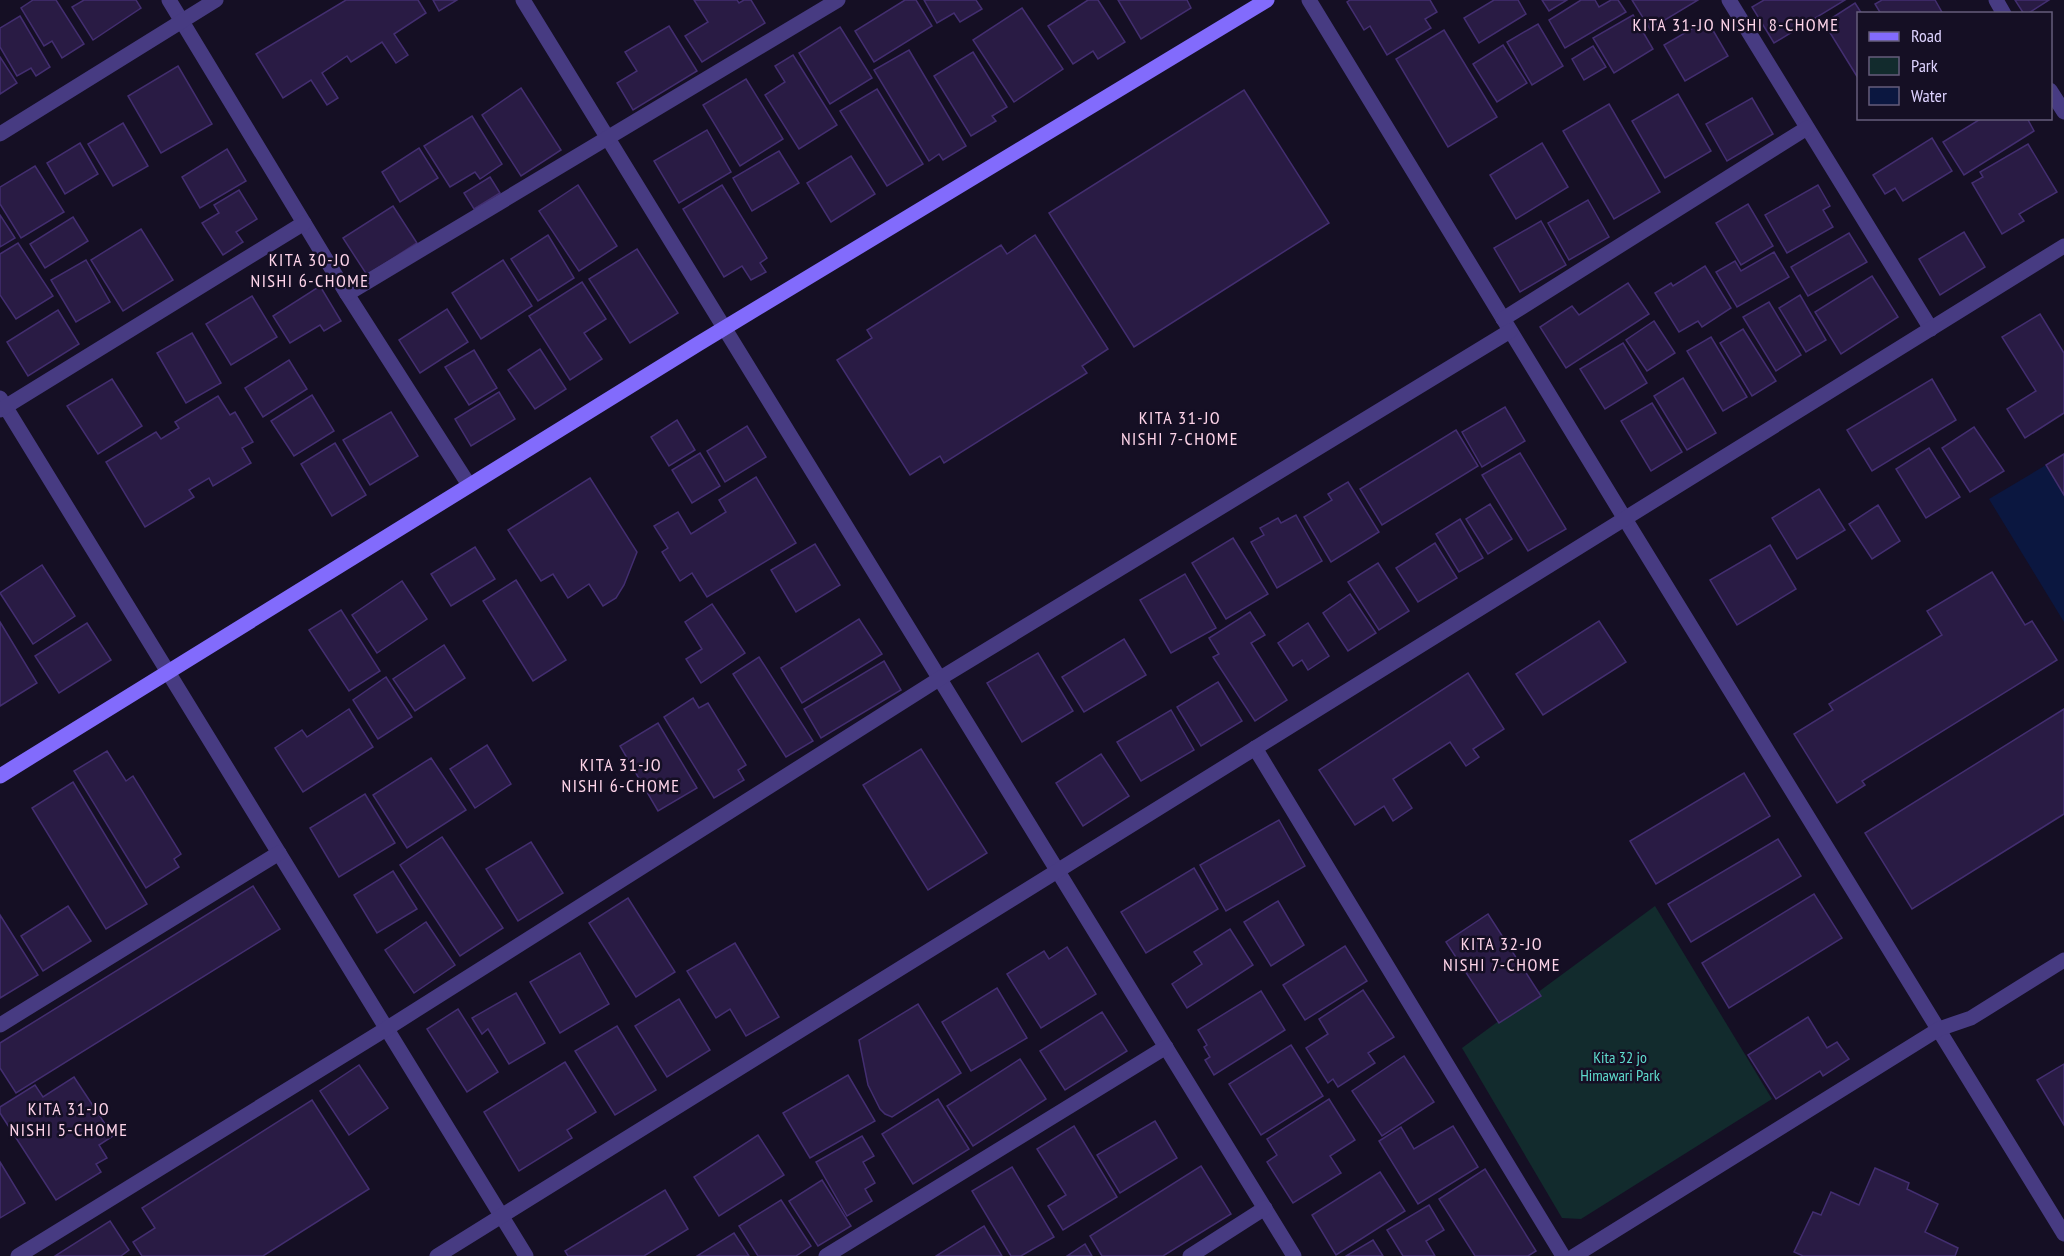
<svg xmlns="http://www.w3.org/2000/svg" width="2064" height="1256" viewBox="0 0 2064 1256" font-family="'PT Sans Narrow',sans-serif">
	<style>
		.green { fill: #122b2d }
		.water { fill: #0b1740 }
		.building { fill: #291b44; stroke: #432e70; stroke-width: 1.5 }
		.lines { fill: none; stroke-linecap: round; stroke-linejoin: round }
		.street { stroke: #473b82; stroke-width: 15 }
		.secondary { stroke: #826bfc; stroke-width: 15 }
		.labels { text-anchor: middle; stroke-width: 5; stroke-linejoin: round; paint-order: stroke }
		.park-label { font-size: 16px; fill: #5fddce; stroke: #150f24 }
		.neighbourhood-label { font-size: 18px; letter-spacing: 1.5px; fill: #fed4e9; stroke: #150f24 }
	</style>
	<rect width="100%" height="100%" fill="#150f24"/>
	<polygon class="green" points="1655,906 1772,1099 1581,1219 1562,1218 1462,1048"/>
	<polygon class="water" points="2046,465 2064,495 2064,622 1989,499"/>
	<g class="building">
		<polygon points="33,0 56,0 84,44 62,58 52,41 44,46 21,8"/>
		<polygon points="84,0 136,0 141,8 93,40 72,7"/>
		<polygon points="346,0 418,0 426,13 394,34 408,55 396,63 382,42 351,62 347,56 322,73 338,98 327,105 311,80 283,98 256,54"/>
		<polygon points="433,0 457,0 439,11"/>
		<polygon points="694,0 737,0 739,3 744,0 751,0 765,23 702,62 685,36 708,22"/>
		<polygon points="905,0 916,0 932,26 874,62 855,31"/>
		<polygon points="924,0 976,0 982,9 960,22 954,13 937,23"/>
		<polygon points="1088,0 1098,0 1125,42 1098,59 1093,51 1073,64 1048,26"/>
		<polygon points="1118,0 1187,0 1191,8 1141,39"/>
		<polygon points="1350,0 1430,0 1437,12 1425,19 1431,28 1387,55 1370,26 1364,30 1347,2"/>
		<polygon points="1494,0 1518,0 1526,14 1479,43 1464,18"/>
		<polygon points="1542,0 1567,0 1549,11"/>
		<polygon points="1581,0 1595,0 1599,7 1611,0 1618,0 1626,12 1565,48 1549,20"/>
		<polygon points="1632,0 1698,0 1650,29"/>
		<polygon points="1764,0 1845,0 1774,43 1752,7"/>
		<polygon points="1882,0 1935,0 1943,14 1881,14 1875,4"/>
		<polygon points="2015,0 2049,0 2027,14 2024,14"/>
		<polygon points="1855,3 1862,14 1858,14 1858,78 1824,23"/>
		<polygon points="1022,8 1063,69 1014,102 973,40"/>
		<polygon points="1633,15 1653,49 1614,73 1593,38"/>
		<polygon points="20,16 50,67 36,76 31,68 17,76 0,47 0,28"/>
		<polygon points="1707,20 1728,56 1685,81 1664,45"/>
		<polygon points="1538,24 1563,66 1532,85 1507,42"/>
		<polygon points="669,26 697,71 633,110 617,83 637,71 625,52"/>
		<polygon points="840,27 872,78 830,104 799,53"/>
		<polygon points="1444,30 1497,117 1448,147 1396,59"/>
		<polygon points="1503,45 1527,83 1497,102 1473,64"/>
		<polygon points="1593,46 1606,67 1584,80 1572,59"/>
		<polygon points="909,50 966,146 943,160 939,154 929,161 874,70"/>
		<polygon points="973,52 1007,107 992,116 996,121 971,136 934,76"/>
		<polygon points="793,55 837,125 799,149 765,95 785,82 775,66"/>
		<polygon points="0,57 17,83 0,94"/>
		<polygon points="178,66 212,124 161,153 128,96"/>
		<polygon points="746,79 783,139 740,166 703,105"/>
		<polygon points="521,88 561,150 521,176 482,115"/>
		<polygon points="877,89 923,164 887,186 840,111"/>
		<polygon points="1244,90 1329,223 1134,347 1049,213"/>
		<polygon points="1678,94 1711,151 1665,178 1632,121"/>
		<polygon points="1752,98 1773,134 1727,161 1706,124"/>
		<polygon points="1609,104 1660,192 1614,219 1563,131"/>
		<polygon points="472,116 502,164 480,179 475,172 450,187 424,146"/>
		<polygon points="1982,118 2027,118 2034,131 1964,175 1943,142"/>
		<polygon points="123,123 148,166 113,186 88,144"/>
		<polygon points="707,130 731,172 679,203 654,161"/>
		<polygon points="1932,138 1952,171 1903,201 1895,188 1885,194 1873,175"/>
		<polygon points="80,143 98,174 65,194 47,163"/>
		<polygon points="1542,143 1568,187 1516,219 1490,175"/>
		<polygon points="2028,144 2057,192 2019,214 2024,221 2002,234 1972,183 1983,177 1980,172"/>
		<polygon points="419,148 438,178 400,202 382,172"/>
		<polygon points="227,149 246,181 200,208 182,177"/>
		<polygon points="779,151 799,183 752,211 733,178"/>
		<polygon points="851,156 875,194 831,222 807,183"/>
		<polygon points="35,166 64,212 21,238 0,204 0,187"/>
		<polygon points="490,177 500,193 474,209 464,193"/>
		<polygon points="578,185 617,246 579,271 539,211"/>
		<polygon points="722,185 767,258 760,263 766,272 751,280 742,266 724,277 683,209"/>
		<polygon points="1818,185 1830,206 1823,210 1833,227 1787,253 1765,215"/>
		<polygon points="239,190 257,219 236,232 243,242 223,255 202,223 219,213 214,205"/>
		<polygon points="1588,200 1609,237 1569,260 1548,223"/>
		<polygon points="1748,204 1773,246 1741,265 1716,223"/>
		<polygon points="393,206 417,243 367,275 343,238"/>
		<polygon points="0,215 15,238 0,247"/>
		<polygon points="73,217 88,241 45,268 30,244"/>
		<polygon points="1541,221 1566,265 1520,292 1494,248"/>
		<polygon points="141,229 173,280 123,311 91,260"/>
		<polygon points="1964,232 1985,267 1940,295 1919,259"/>
		<polygon points="1849,233 1867,262 1808,296 1791,267"/>
		<polygon points="548,235 574,278 538,301 511,259"/>
		<polygon points="1035,235 1108,349 1082,366 1087,373 944,463 940,456 910,475 837,360 872,338 867,330 1001,245 1007,254"/>
		<polygon points="18,243 53,296 16,319 0,295 0,254"/>
		<polygon points="637,249 678,313 630,343 589,279"/>
		<polygon points="1774,252 1789,277 1737,307 1716,272 1735,261 1741,271"/>
		<polygon points="86,260 110,302 76,322 51,280"/>
		<polygon points="503,260 532,306 481,339 452,293"/>
		<polygon points="1705,266 1731,308 1702,327 1698,321 1679,332 1655,293 1671,283 1673,286"/>
		<polygon points="1872,276 1898,317 1841,354 1815,312"/>
		<polygon points="582,282 606,319 584,333 602,359 570,380 529,316"/>
		<polygon points="1628,283 1649,314 1566,368 1540,327 1572,306 1579,315"/>
		<polygon points="320,286 341,321 324,331 320,325 290,343 273,316"/>
		<polygon points="1800,295 1826,340 1806,352 1779,308"/>
		<polygon points="252,296 277,337 231,365 206,324"/>
		<polygon points="1769,302 1801,355 1776,371 1743,317"/>
		<polygon points="447,309 468,342 420,373 399,340"/>
		<polygon points="58,310 79,344 28,376 7,342"/>
		<polygon points="2040,314 2064,353 2064,413 2025,438 2007,409 2036,391 2002,337"/>
		<polygon points="1654,321 1675,353 1647,371 1626,340"/>
		<polygon points="1743,329 1776,381 1752,396 1720,343"/>
		<polygon points="192,333 221,383 186,403 157,353"/>
		<polygon points="1711,337 1747,397 1723,411 1687,351"/>
		<polygon points="1623,343 1647,383 1605,409 1580,369"/>
		<polygon points="540,349 566,389 535,409 508,370"/>
		<polygon points="474,350 497,388 469,405 445,367"/>
		<polygon points="289,360 307,389 263,417 245,388"/>
		<polygon points="1683,378 1716,433 1687,450 1654,396"/>
		<polygon points="112,379 142,426 98,454 67,406"/>
		<polygon points="1932,379 1956,420 1872,471 1847,430"/>
		<polygon points="499,392 515,419 471,446 455,419"/>
		<polygon points="312,395 334,431 294,456 271,421"/>
		<polygon points="218,396 230,415 235,412 253,442 242,448 251,463 213,486 209,478 189,490 194,497 145,527 106,462 156,432 161,439 179,428 175,422"/>
		<polygon points="1652,403 1682,452 1651,471 1621,421"/>
		<polygon points="1505,407 1525,441 1482,467 1462,432"/>
		<polygon points="391,412 418,456 370,485 343,440"/>
		<polygon points="677,420 695,450 669,466 651,437"/>
		<polygon points="747,426 766,457 725,482 707,451"/>
		<polygon points="1974,427 2004,471 1970,492 1942,448"/>
		<polygon points="1456,430 1478,466 1382,525 1360,489"/>
		<polygon points="335,443 366,495 332,516 301,464"/>
		<polygon points="1929,448 1960,497 1926,518 1896,469"/>
		<polygon points="700,453 720,486 692,503 672,470"/>
		<polygon points="1520,453 1566,529 1528,551 1482,475"/>
		<polygon points="2064,454 2064,495 2046,465"/>
		<polygon points="756,477 796,543 707,597 692,573 680,581 662,552 668,548 654,526 678,512 691,534 726,512 719,500"/>
		<polygon points="590,478 637,552 624,585 616,598 603,606 589,584 568,598 553,574 541,581 508,530"/>
		<polygon points="1348,482 1379,532 1331,562 1304,517 1332,500 1328,494"/>
		<polygon points="1819,489 1845,530 1797,559 1772,518"/>
		<polygon points="1490,504 1512,539 1488,554 1466,519"/>
		<polygon points="1878,505 1900,541 1872,559 1849,524"/>
		<polygon points="1296,515 1322,561 1277,588 1251,542 1264,535 1260,528 1278,518 1281,523"/>
		<polygon points="1460,519 1483,558 1459,572 1436,534"/>
		<polygon points="1233,538 1268,594 1226,619 1192,563"/>
		<polygon points="1435,543 1457,578 1418,602 1396,568"/>
		<polygon points="815,544 840,585 796,612 771,570"/>
		<polygon points="1770,545 1796,589 1737,625 1710,580"/>
		<polygon points="475,547 495,579 451,606 431,574"/>
		<polygon points="1378,563 1409,611 1379,630 1348,582"/>
		<polygon points="42,565 75,616 33,644 0,593"/>
		<polygon points="1992,572 2025,625 2032,621 2057,660 1862,781 1865,785 1837,803 1794,734 1833,710 1829,704 1942,635 1927,611"/>
		<polygon points="1185,574 1216,628 1171,653 1140,600"/>
		<polygon points="516,580 566,660 533,681 483,601"/>
		<polygon points="402,581 427,619 377,653 352,615"/>
		<polygon points="1350,594 1376,633 1348,651 1323,613"/>
		<polygon points="712,604 745,653 701,683 686,659 702,649 685,622"/>
		<polygon points="341,610 380,671 349,691 309,630"/>
		<polygon points="1250,612 1265,635 1251,643 1287,700 1255,721 1213,657 1219,654 1209,638"/>
		<polygon points="859,619 882,654 802,703 781,668"/>
		<polygon points="1599,621 1626,662 1543,715 1516,674"/>
		<polygon points="0,622 37,683 0,706"/>
		<polygon points="87,623 111,660 59,693 35,656"/>
		<polygon points="1308,623 1329,656 1308,670 1302,660 1293,666 1278,643"/>
		<polygon points="1124,639 1146,675 1084,712 1062,677"/>
		<polygon points="444,645 465,678 415,711 393,679"/>
		<polygon points="1038,653 1073,711 1022,742 987,683"/>
		<polygon points="759,657 813,741 786,757 733,674"/>
		<polygon points="884,661 901,690 821,738 804,709"/>
		<polygon points="1468,673 1504,729 1473,749 1479,757 1466,766 1450,742 1393,779 1412,808 1393,821 1384,806 1355,825 1319,770"/>
		<polygon points="386,677 412,717 378,739 353,700"/>
		<polygon points="1218,682 1242,721 1201,746 1177,707"/>
		<polygon points="693,698 699,708 708,703 746,765 738,770 744,780 714,798 664,717"/>
		<polygon points="349,709 373,747 303,792 275,748 302,730 307,737"/>
		<polygon points="2064,709 2064,814 1912,909 1865,833"/>
		<polygon points="1171,710 1194,750 1141,781 1117,742"/>
		<polygon points="658,723 697,788 658,811 620,746"/>
		<polygon points="487,745 511,784 475,808 450,769"/>
		<polygon points="921,749 987,853 928,890 863,785"/>
		<polygon points="107,751 126,781 133,776 181,854 174,859 179,867 146,888 74,771"/>
		<polygon points="1101,754 1129,796 1083,826 1056,783"/>
		<polygon points="431,758 466,810 407,848 373,795"/>
		<polygon points="1744,773 1770,816 1656,884 1630,841"/>
		<polygon points="73,782 147,904 106,929 32,808"/>
		<polygon points="365,794 395,843 339,877 310,828"/>
		<polygon points="1279,820 1305,866 1226,911 1200,865"/>
		<polygon points="442,837 503,928 460,956 400,865"/>
		<polygon points="1778,839 1801,876 1691,942 1668,904"/>
		<polygon points="531,842 563,893 518,921 486,869"/>
		<polygon points="1194,868 1218,909 1146,953 1121,912"/>
		<polygon points="393,871 417,909 377,933 354,895"/>
		<polygon points="253,886 280,929 16,1093 0,1068 0,1043"/>
		<polygon points="1814,894 1842,938 1729,1008 1702,963"/>
		<polygon points="628,898 675,972 636,997 589,923"/>
		<polygon points="1278,901 1304,945 1271,966 1244,922"/>
		<polygon points="68,906 91,941 43,971 21,936"/>
		<polygon points="1488,914 1541,996 1499,1023 1446,942"/>
		<polygon points="0,915 38,975 0,998"/>
		<polygon points="426,922 455,965 414,993 385,950"/>
		<polygon points="1230,929 1253,965 1187,1008 1172,984 1202,964 1194,952"/>
		<polygon points="735,943 779,1017 746,1036 730,1009 716,1018 687,971"/>
		<polygon points="1345,946 1367,981 1305,1020 1283,985"/>
		<polygon points="1067,947 1096,994 1041,1028 1007,974 1044,951 1049,959"/>
		<polygon points="580,953 609,1004 560,1033 530,982"/>
		<polygon points="997,988 1027,1038 971,1071 942,1022"/>
		<polygon points="1363,990 1394,1037 1368,1053 1375,1063 1338,1087 1333,1079 1328,1083 1306,1048 1328,1034 1319,1019"/>
		<polygon points="1261,991 1285,1030 1214,1075 1205,1060 1210,1057 1204,1047 1207,1045 1198,1030"/>
		<polygon points="516,993 545,1043 509,1064 488,1029 482,1034 472,1018"/>
		<polygon points="679,999 710,1050 667,1077 635,1026"/>
		<polygon points="918,1004 961,1073 892,1117 885,1114 880,1109 868,1085 859,1040"/>
		<polygon points="458,1009 498,1072 467,1092 427,1029"/>
		<polygon points="1102,1012 1127,1051 1065,1090 1040,1051"/>
		<polygon points="1808,1017 1827,1048 1837,1042 1849,1059 1823,1076 1820,1071 1776,1099 1748,1055"/>
		<polygon points="617,1026 656,1090 615,1115 575,1051"/>
		<polygon points="1291,1045 1323,1096 1261,1135 1229,1084"/>
		<polygon points="1404,1056 1434,1102 1382,1136 1352,1091"/>
		<polygon points="1020,1059 1046,1099 973,1146 947,1106"/>
		<polygon points="565,1062 596,1112 567,1130 572,1138 519,1171 484,1112"/>
		<polygon points="2064,1064 2064,1125 2037,1080"/>
		<polygon points="359,1065 388,1108 349,1135 320,1091"/>
		<polygon points="848,1075 875,1121 810,1158 783,1113"/>
		<polygon points="74,1077 113,1136 99,1145 107,1158 96,1164 101,1172 56,1200 0,1113 0,1107 35,1085 43,1097"/>
		<polygon points="938,1099 969,1149 913,1184 882,1134"/>
		<polygon points="1329,1099 1355,1140 1330,1156 1341,1173 1293,1203 1267,1162 1277,1155 1267,1139"/>
		<polygon points="312,1100 369,1189 263,1256 142,1256 133,1242 155,1228 142,1208"/>
		<polygon points="1155,1121 1177,1158 1120,1193 1097,1155"/>
		<polygon points="1074,1126 1117,1197 1063,1230 1048,1206 1066,1195 1037,1149"/>
		<polygon points="1453,1126 1478,1167 1418,1204 1379,1141 1401,1127 1414,1149"/>
		<polygon points="758,1135 784,1175 719,1216 694,1177"/>
		<polygon points="862,1136 874,1156 863,1162 875,1183 865,1189 872,1201 847,1216 816,1162"/>
		<polygon points="0,1162 25,1203 0,1218"/>
		<polygon points="1201,1166 1231,1214 1163,1256 1102,1256 1090,1236"/>
		<polygon points="1012,1167 1054,1237 1021,1256 1011,1256 972,1191"/>
		<polygon points="1875,1168 1909,1183 1907,1189 1938,1204 1925,1232 1958,1248 1955,1256 1803,1256 1794,1252 1813,1212 1821,1215 1831,1192 1859,1205"/>
		<polygon points="1485,1169 1536,1251 1528,1256 1475,1256 1439,1199"/>
		<polygon points="1380,1172 1405,1211 1336,1255 1312,1215"/>
		<polygon points="822,1180 851,1226 818,1246 789,1201"/>
		<polygon points="665,1190 688,1229 644,1256 568,1256 565,1251"/>
		<polygon points="781,1200 811,1246 796,1256 758,1256 739,1226"/>
		<polygon points="1429,1205 1444,1230 1426,1241 1435,1256 1403,1256 1387,1230"/>
		<polygon points="110,1221 129,1250 121,1256 55,1256"/>
		<polygon points="984,1226 1002,1256 936,1256"/>
		<polygon points="734,1233 749,1256 697,1256"/>
		<polygon points="1373,1240 1383,1256 1346,1256"/>
		<polygon points="1085,1244 1092,1256 1067,1256"/>
	</g>
	<g class="lines">
		<g class="street">
			<polyline points="169,0 347,294 469,485"/>
			<polyline points="523,0 1294,1256"/>
			<polyline points="1309,0 1625,519 2064,1234"/>
			<polyline points="1729,0 1931,329"/>
			<polyline points="1996,0 2004,14"/>
			<polyline points="2050,90 2064,112"/>
			<polyline points="0,134 216,0"/>
			<polyline points="347,294 838,0"/>
			<polyline points="1503,319 1807,128"/>
			<polyline points="0,398 526,1256"/>
			<polyline points="0,410 304,223"/>
			<polyline points="1255,748 1563,1256"/>
			<polyline points="0,1025 279,853"/>
			<polyline points="18,1256 386,1029 939,679 1510,331"/>
			<polyline points="437,1256 2064,246"/>
			<polyline points="826,1256 1166,1047"/>
			<polyline points="1190,1256 1265,1208"/>
			<polyline points="1574,1256 1939,1029 1971,1018 2064,960"/>
		</g>
		<polyline class="secondary" points="0,776 698,344 1267,0"/>
	</g>
	<g class="labels">
		<g class="park-label">
			<text x="1620" y="1063">Kita 32 jo<tspan x="1620" dy="18">Himawari Park</tspan></text>
		</g>
		<g class="neighbourhood-label">
			<text x="1736" y="31">KITA 31-JO NISHI 8-CHOME</text>
			<text x="310" y="266">KITA 30-JO<tspan x="310" dy="21">NISHI 6-CHOME</tspan></text>
			<text x="1180" y="424">KITA 31-JO<tspan x="1180" dy="21">NISHI 7-CHOME</tspan></text>
			<text x="621" y="771">KITA 31-JO<tspan x="621" dy="21">NISHI 6-CHOME</tspan></text>
			<text x="1502" y="950">KITA 32-JO<tspan x="1502" dy="21">NISHI 7-CHOME</tspan></text>
			<text x="69" y="1115">KITA 31-JO<tspan x="69" dy="21">NISHI 5-CHOME</tspan></text>
		</g>
	</g>
	<rect x="1857" y="12" width="195" height="108" fill="#150f24" stroke="#655d7b" stroke-width="1.5"/>
	<rect x="1869" y="32" width="30" height="9" fill="#826bfc" stroke="#655d7b" stroke-width="1.5"/>
	<text x="1911" y="42" font-size="18" fill="#ddd2fe">Road</text>
	<rect x="1869" y="57" width="30" height="18" fill="#122b2d" stroke="#655d7b" stroke-width="1.5"/>
	<text x="1911" y="72" font-size="18" fill="#ddd2fe">Park</text>
	<rect x="1869" y="87" width="30" height="18" fill="#0b1740" stroke="#655d7b" stroke-width="1.5"/>
	<text x="1911" y="102" font-size="18" fill="#ddd2fe">Water</text>
</svg>
